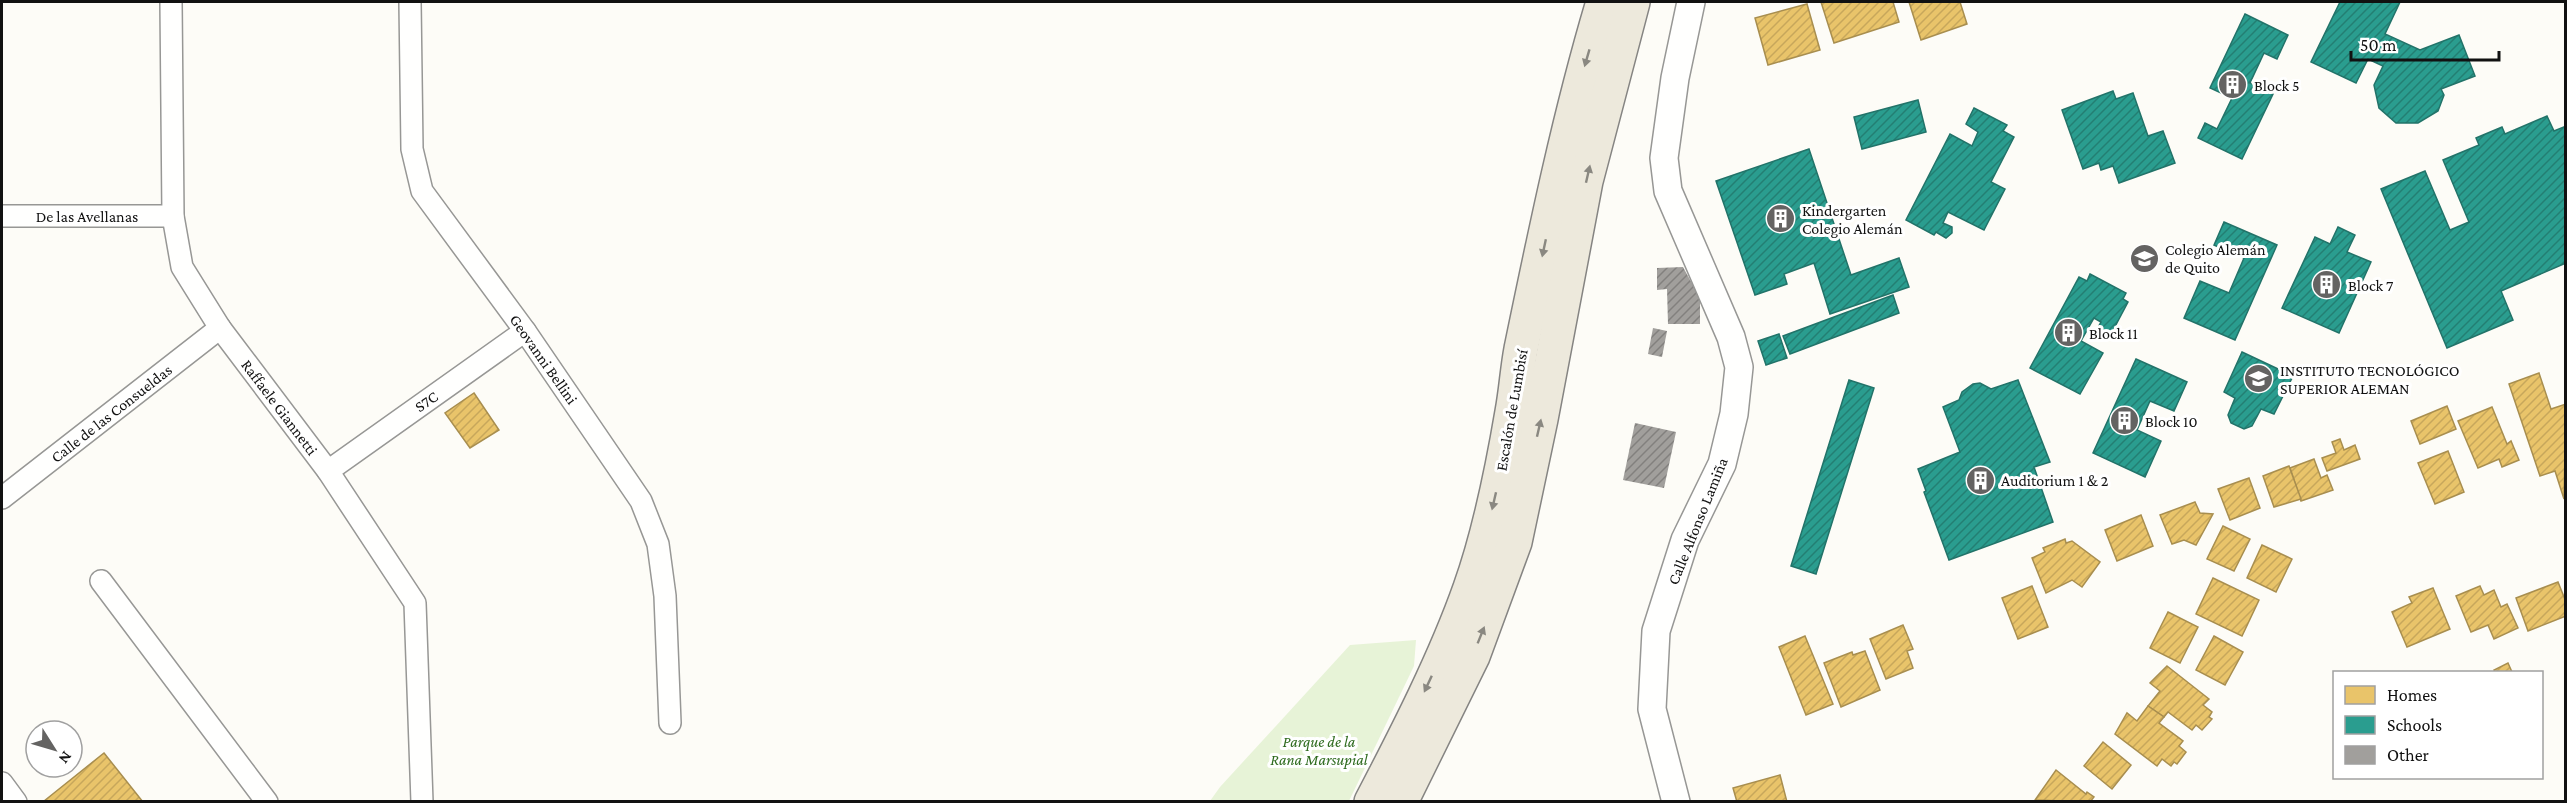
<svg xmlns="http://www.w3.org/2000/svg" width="2567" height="803" viewBox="0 0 2567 803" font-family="'Crimson Pro',serif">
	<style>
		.park { fill: #e7f3d7 }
		.homes { fill: url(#homes-hatch); stroke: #a88e4f; stroke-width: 1.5 }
		.schools { fill: url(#schools-hatch); stroke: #227369; stroke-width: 1.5 }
		.building { fill: url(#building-hatch) }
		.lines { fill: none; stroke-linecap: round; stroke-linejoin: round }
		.minor-casing { stroke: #979795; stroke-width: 24 }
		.tertiary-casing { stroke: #979795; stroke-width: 30 }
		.primary-casing { stroke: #858482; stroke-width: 36 }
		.minor { stroke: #fffffe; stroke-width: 21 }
		.tertiary { stroke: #fffffe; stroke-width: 27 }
		.primary { stroke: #ede9dc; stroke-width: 33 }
		.oneway { fill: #8a8881 }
		.labels { text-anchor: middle; stroke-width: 6; stroke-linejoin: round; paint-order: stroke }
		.poi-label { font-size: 16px; fill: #111; stroke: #fff; text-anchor: start }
		.street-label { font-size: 16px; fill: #111; stroke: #fff }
		.park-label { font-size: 16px; font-style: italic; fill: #2f6b1f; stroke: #fff }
	</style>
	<defs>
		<pattern id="homes-hatch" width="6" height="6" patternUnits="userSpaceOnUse" patternTransform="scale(1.5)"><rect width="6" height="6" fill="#e9c46a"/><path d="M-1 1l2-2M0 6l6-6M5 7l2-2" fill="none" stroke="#c7a75b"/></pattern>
		<pattern id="schools-hatch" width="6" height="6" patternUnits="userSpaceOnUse" patternTransform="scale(1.5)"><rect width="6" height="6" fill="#2a9d8f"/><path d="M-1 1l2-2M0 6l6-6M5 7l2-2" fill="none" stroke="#237f73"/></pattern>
		<pattern id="building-hatch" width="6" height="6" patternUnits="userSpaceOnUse" patternTransform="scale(1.5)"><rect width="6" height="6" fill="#a19f9c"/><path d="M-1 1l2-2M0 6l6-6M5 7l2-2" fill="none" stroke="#82807e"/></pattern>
	</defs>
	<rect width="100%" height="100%" fill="#fdfcf7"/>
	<polygon class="park" points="1416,640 1414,666 1349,801 1210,801 1220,787 1350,645"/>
	<g class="homes">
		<polygon points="1821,2 1893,2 1899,22 1834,43"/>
		<polygon points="1909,2 1960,2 1967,24 1921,40"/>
		<polygon points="1807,4 1820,50 1768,65 1755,18"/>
		<polygon points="2539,373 2551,409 2566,404 2564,499 2555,471 2540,476 2509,384"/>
		<polygon points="474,393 499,430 470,448 445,413"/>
		<polygon points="2447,406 2456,429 2420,444 2411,421"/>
		<polygon points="2492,407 2507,444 2511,441 2519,460 2502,467 2499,459 2478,468 2458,421"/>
		<polygon points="2340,439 2344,450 2355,445 2360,459 2327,471 2322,458 2336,453 2332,442"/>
		<polygon points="2448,451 2464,492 2435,504 2418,463"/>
		<polygon points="2314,459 2321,478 2327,475 2333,490 2301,501 2290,468"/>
		<polygon points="2289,466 2301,499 2274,507 2263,476"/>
		<polygon points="2249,478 2260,508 2230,520 2218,489"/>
		<polygon points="2195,502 2200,513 2213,514 2196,545 2184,540 2172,544 2160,515"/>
		<polygon points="2141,515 2153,546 2117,561 2105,530"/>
		<polygon points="2223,526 2250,539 2234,571 2207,559"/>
		<polygon points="2065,539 2066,543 2072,541 2100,562 2082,587 2072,580 2046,593 2032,558 2045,552 2043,548"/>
		<polygon points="2262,545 2292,559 2276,592 2247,578"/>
		<polygon points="2213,578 2259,600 2242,636 2196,614"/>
		<polygon points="2558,582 2566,602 2566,616 2528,631 2516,598"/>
		<polygon points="2032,586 2048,627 2018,639 2002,598"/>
		<polygon points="2480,586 2484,595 2494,590 2501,607 2507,604 2518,628 2494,639 2488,625 2471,632 2456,596"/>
		<polygon points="2433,588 2450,629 2407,647 2392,612 2412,603 2409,597"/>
		<polygon points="2168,612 2198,627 2180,663 2150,648"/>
		<polygon points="1903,625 1913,649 1907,651 1913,668 1886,679 1870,639"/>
		<polygon points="1805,636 1833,704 1806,715 1779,647"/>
		<polygon points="2214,636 2243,652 2225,685 2196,670"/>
		<polygon points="1865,651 1880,690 1841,707 1824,663 1852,652 1853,655"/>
		<polygon points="2508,663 2512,672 2495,672 2494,670"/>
		<polygon points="2167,666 2209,699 2203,705 2212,712 2209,717 2212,719 2202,730 2196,725 2192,730 2168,712 2164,717 2148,706 2160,691 2150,683"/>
		<polygon points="2148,706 2164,717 2159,723 2183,741 2179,746 2186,752 2177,764 2174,762 2171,766 2162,759 2157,766 2115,734 2127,713 2137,721"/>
		<polygon points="2103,742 2131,765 2112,789 2084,766"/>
		<polygon points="104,753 143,802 44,802 44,801"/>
		<polygon points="2056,770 2086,794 2087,792 2094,797 2090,802 2035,800"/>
		<polygon points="1780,775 1787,802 1737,802 1733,788"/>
	</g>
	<g class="schools">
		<polygon points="2340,2 2400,2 2385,34 2420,50 2459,35 2475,76 2441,89 2444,95 2438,111 2418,123 2396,123 2379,108 2374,85 2383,66 2368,59 2356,83 2311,62"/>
		<polygon points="2245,14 2288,35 2277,59 2264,53 2250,83 2273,94 2242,159 2198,138 2205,123 2217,129 2232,98 2210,88"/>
		<polygon points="2113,91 2116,99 2133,93 2148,136 2163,131 2175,163 2119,183 2113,166 2101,170 2099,163 2083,169 2062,110"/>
		<polygon points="1918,100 1926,132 1862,149 1854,117"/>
		<polygon points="1974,108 2007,125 2003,131 2014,137 1991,182 2005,189 1984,230 1948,212 1943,223 1952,227 1952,233 1946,238 1936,232 1934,235 1906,220 1950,134 1972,146 1978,132 1966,124"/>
		<polygon points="2547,116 2554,131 2566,126 2566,263 2501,291 2513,320 2447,348 2381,189 2425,171 2450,230 2469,222 2443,160 2479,145 2476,138 2502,127 2505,134"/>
		<polygon points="1809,149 1851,275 1899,258 1909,287 1830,314 1814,263 1784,274 1787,284 1755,295 1716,181"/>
		<polygon points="2224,222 2277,245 2235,340 2184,318 2200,281 2229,293 2244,258 2214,245"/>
		<polygon points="2338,227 2355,235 2347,252 2371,262 2339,333 2282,308 2315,237 2330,244"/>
		<polygon points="2090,274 2126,293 2123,299 2128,302 2110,336 2097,329 2101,322 2094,318 2081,341 2103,353 2080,394 2030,368 2079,277 2087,281"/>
		<polygon points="1893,295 1899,313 1790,354 1783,336"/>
		<polygon points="1779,334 1787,358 1766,365 1758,341"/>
		<polygon points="2242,352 2293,376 2274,414 2261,409 2252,426 2244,429 2231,423 2228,415 2235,398 2224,392"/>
		<polygon points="2136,359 2187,382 2174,411 2150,401 2137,430 2161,441 2145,477 2093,453"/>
		<polygon points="1849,380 1874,388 1816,574 1791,566"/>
		<polygon points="2018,380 2050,462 2034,467 2053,522 1949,560 1924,492 1926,491 1918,469 1960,452 1943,407 1959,400 1962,392 1973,384 1980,383 1991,389"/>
	</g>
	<g class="building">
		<polygon points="1683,267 1700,298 1700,324 1668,324 1667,289 1657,290 1657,268"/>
		<polygon points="1653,328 1667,331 1662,357 1648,354"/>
		<polygon points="1635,423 1676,432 1664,488 1623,480"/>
	</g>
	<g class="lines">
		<defs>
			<g id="minor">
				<polyline points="171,2 173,216 182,267 220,328 328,471 415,603 422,802"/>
				<polyline points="410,2 412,149 422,191 525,331 641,501 658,544 665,596 670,723"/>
				<polyline points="2,216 173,216"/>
				<polyline points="328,471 525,331"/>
				<polyline points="2,498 220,328"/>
				<polyline points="101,581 267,802"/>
				<polyline points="2,783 16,802"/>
			</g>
			<polyline id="tertiary" points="1676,802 1652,709 1656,631 1685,540 1722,464 1734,414 1739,367 1731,337 1668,191 1664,158 1675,78 1691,2"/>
			<g id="primary">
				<path d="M 1371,802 C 1406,735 1445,659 1470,588 C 1490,532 1502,471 1512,412 C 1516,391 1517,370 1521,349 C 1545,233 1569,116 1603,2"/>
				<polyline points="1401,802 1473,656 1515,542 1541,419 1586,181 1633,2"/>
			</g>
		</defs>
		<use href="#minor" class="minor-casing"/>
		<use href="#tertiary" class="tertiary-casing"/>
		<use href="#primary" class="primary-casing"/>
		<use href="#minor" class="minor"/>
		<use href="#tertiary" class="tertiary"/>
		<use href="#primary" class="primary"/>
	</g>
	<defs><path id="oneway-solid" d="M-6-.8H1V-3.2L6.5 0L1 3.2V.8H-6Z" transform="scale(1.5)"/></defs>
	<g class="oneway">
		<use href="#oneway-solid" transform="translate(1587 58) rotate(106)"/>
		<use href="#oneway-solid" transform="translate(1588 174) rotate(-77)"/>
		<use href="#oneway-solid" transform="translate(1544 248) rotate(102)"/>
		<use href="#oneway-solid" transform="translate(1539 428) rotate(-77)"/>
		<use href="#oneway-solid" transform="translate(1494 501) rotate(103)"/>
		<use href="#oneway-solid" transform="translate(1481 635) rotate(-68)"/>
		<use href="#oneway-solid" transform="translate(1428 684) rotate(115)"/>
	</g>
	<defs>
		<symbol id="building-disc" viewBox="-11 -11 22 22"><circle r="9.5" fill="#646362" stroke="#fff"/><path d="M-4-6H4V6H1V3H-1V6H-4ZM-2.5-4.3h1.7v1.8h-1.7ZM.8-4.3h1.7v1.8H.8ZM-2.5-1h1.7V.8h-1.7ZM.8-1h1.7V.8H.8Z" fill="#fff"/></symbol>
		<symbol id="school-disc" viewBox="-11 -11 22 22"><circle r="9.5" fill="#646362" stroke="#fff"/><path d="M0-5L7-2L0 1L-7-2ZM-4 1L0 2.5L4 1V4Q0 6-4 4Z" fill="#fff"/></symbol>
		<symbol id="university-disc" viewBox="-11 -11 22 22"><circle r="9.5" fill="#646362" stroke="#fff"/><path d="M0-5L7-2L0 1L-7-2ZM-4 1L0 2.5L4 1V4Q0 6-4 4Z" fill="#fff"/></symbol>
	</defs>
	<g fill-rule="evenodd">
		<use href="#building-disc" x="2216" y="68" width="33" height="33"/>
		<use href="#building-disc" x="1764" y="202" width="33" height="33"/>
		<use href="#school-disc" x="2128" y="242" width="33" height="33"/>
		<use href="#building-disc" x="2310" y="268" width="33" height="33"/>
		<use href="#building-disc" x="2052" y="316" width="33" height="33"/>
		<use href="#university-disc" x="2242" y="362" width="33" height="33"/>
		<use href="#building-disc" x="2108" y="404" width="33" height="33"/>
		<use href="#building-disc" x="1964" y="464" width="33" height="33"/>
	</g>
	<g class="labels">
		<g class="poi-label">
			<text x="2254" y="91">Block 5</text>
			<text x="1802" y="216">Kindergarten<tspan x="1802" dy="18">Colegio Alemán</tspan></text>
			<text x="2165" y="255">Colegio Alemán<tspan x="2165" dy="18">de Quito</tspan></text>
			<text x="2348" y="291">Block 7</text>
			<text x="2089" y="339">Block 11</text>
			<text x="2280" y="376">INSTITUTO TECNOLÓGICO<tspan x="2280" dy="18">SUPERIOR ALEMAN</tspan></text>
			<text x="2145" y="427">Block 10</text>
			<text x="2001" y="486">Auditorium 1 &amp; 2</text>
		</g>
		<g class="street-label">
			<text x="87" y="222">De las Avellanas</text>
			<text transform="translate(544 359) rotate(55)" y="6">Geovanni Bellini</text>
			<text transform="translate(426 401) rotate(-35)" y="6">S7C</text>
			<text transform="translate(280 407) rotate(53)" y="6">Raffaele Giannetti</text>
			<text transform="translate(1511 410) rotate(-80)" y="6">Escalón de Lumbisí</text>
			<text transform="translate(111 413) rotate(-38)" y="6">Calle de las Consueldas</text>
			<text transform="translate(1697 521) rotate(-68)" y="6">Calle Alfonso Lamiña</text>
		</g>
		<g class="park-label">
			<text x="1319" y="747">Parque de la<tspan x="1319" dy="18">Rana Marsupial</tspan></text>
		</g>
	</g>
	<rect width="2567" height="803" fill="none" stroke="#111111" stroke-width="6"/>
	<rect x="2333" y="671" width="210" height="108" fill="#ffffff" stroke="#a0a0a0" stroke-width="1.5"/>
	<rect x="2345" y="686" width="30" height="18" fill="#e9c46a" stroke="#a0a0a0" stroke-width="1.5"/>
	<text x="2387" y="701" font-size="18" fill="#111111">Homes</text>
	<rect x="2345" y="716" width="30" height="18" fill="#2a9d8f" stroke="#a0a0a0" stroke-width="1.5"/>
	<text x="2387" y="731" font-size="18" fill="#111111">Schools</text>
	<rect x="2345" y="746" width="30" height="18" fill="#a19f9c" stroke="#a0a0a0" stroke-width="1.5"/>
	<text x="2387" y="761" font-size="18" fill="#111111">Other</text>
	<g transform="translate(54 749) rotate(127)"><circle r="28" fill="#ffffff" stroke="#a0a0a0" stroke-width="1.5"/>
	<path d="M0-4.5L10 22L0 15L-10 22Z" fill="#646362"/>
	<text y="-9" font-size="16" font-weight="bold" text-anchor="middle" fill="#111111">N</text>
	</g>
	<path d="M2351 51v9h148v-9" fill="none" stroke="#111111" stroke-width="3"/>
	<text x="2360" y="51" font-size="18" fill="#111111" stroke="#ffffff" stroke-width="4.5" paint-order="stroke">50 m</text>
</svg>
